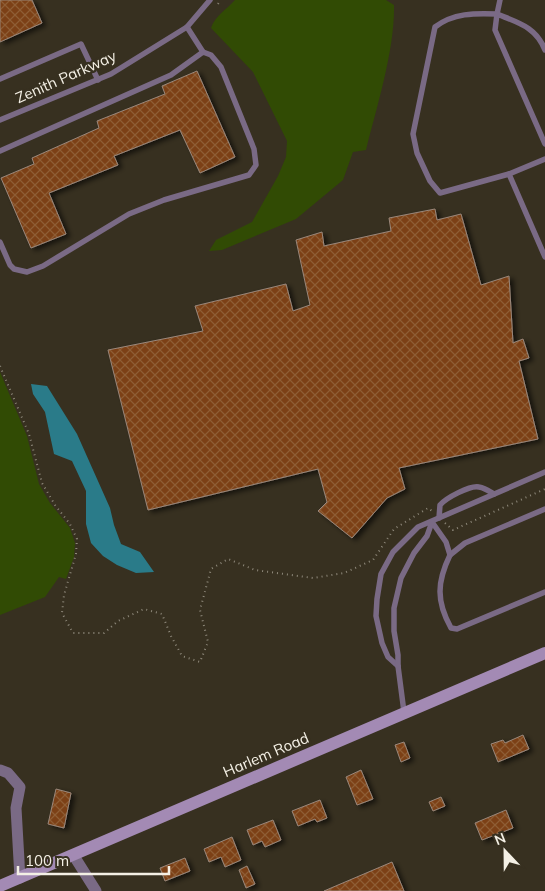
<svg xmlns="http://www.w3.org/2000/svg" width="545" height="891" viewBox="0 0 545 891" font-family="Mulish,sans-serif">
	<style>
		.green { fill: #314b04 }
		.water { fill: #2a7b89 }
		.building { fill: url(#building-cross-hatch); stroke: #9a877b; filter: url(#shadow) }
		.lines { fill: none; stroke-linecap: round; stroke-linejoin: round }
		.path { stroke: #8e887a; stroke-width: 2; stroke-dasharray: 1 4; stroke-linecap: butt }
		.service { stroke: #7a6a85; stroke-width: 5.5 }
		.minor { stroke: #7a6a85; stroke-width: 11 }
		.secondary { stroke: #a38ab4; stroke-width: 12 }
		.labels { text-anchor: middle; stroke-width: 5; stroke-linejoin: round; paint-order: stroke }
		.street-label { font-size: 15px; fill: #f4f0e5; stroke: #373020 }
	</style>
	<defs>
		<pattern id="building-cross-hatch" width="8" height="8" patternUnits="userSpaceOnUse" patternTransform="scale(1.25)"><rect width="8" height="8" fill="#7b4114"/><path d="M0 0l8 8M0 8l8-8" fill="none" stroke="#8e5d36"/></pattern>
		<filter id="shadow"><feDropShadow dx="4" dy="2.5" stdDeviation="2.5" flood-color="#0009"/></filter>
	</defs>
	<rect width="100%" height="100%" fill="#373020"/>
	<g class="green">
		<path d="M 235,0 L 386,0 L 394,5 C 395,49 377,106 366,150 L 353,152 L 343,180 L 296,219 L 222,250 L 209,251 L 216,240 L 252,222 L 278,176 L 286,157 L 287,141 L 253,72 L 211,28 C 215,16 226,10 235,0 Z"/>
		<polygon points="0,372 27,436 39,484 50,503 70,528 75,543 74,557 66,579 59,577 45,597 0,615"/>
	</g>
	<polygon class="water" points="31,384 47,386 77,434 110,508 114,525 121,544 140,552 154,572 136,573 117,565 103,556 91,543 86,524 86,491 72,461 54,454 45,412 33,394"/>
	<g class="building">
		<polygon points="0,0 32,0 42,23 0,42"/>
		<polygon points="197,71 235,157 200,173 180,130 114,156 118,165 49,193 66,234 31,248 1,178 34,164 32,158 99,128 97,121 165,94 162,86"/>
		<polygon points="435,209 437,220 461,214 481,285 509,276 513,343 523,339 529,358 519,361 538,439 399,468 405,489 387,498 352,538 318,511 327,502 318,469 148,510 108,350 203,331 195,306 286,284 293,311 310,305 296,240 322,232 324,246 391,231 389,218"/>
		<polygon points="523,735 529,749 498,762 491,744 503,740 505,743"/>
		<polygon points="404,742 410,758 401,762 395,745"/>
		<polygon points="361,770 373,799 357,805 346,777"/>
		<polygon points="56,789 71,793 64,828 48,824"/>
		<polygon points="441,797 445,806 433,811 429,802"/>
		<polygon points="320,800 327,818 317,822 315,819 298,826 292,811"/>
		<polygon points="506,810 513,828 482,840 475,823"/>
		<polygon points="273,820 281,840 265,847 262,841 253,845 247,830"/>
		<polygon points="232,837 241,860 225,867 221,857 209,862 204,849"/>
		<polygon points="185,858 190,871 165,881 160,868"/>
		<polygon points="392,862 404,891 324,891"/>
		<polygon points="247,866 255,884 246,888 239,870"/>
	</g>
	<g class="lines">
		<g class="path">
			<polyline points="218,4 221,0"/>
			<polyline points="0,366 29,434 42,483 55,505 70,524 77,539 76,554 64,595 62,613 73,633 104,633 118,621 144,609 162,614 171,636 182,656 200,662 208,642 200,610 211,569 228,559 255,570 313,578 344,573 373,560 394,529 428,508 432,511"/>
			<polyline points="445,523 453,530 545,489"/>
		</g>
		<g class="service">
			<path d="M 500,0 L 497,14 C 475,13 453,13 435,27 L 413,134 L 417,153 L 430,181 L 440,193 L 509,174 L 545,257"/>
			<polyline points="187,27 203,52"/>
			<path d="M 545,50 C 536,27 519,23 497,14 L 495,30 L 545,144"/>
			<polyline points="0,79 81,44 98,80"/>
			<polyline points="0,120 111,74 187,27 210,0"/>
			<polyline points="0,151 171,75 203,52 211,55 221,67 254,149 256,165 249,175 164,200 129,214 43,266 27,272 14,269 10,265 0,242"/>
			<polyline points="509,174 545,159"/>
			<path d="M 439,518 L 440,505 C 446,498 470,485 479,487 C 485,488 489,491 494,494"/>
			<path d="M 432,522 L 446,542 L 450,555 C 437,582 436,601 451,628 L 457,629 L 545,592"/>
			<polyline points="450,555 465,543 545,509"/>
			<polyline points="398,666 388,657 382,643 376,616 377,599 381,574 393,552 418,527 545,472"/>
			<polyline points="404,712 398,666 398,655 394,631 394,608 401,578 414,553 427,536 432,522"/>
		</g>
		<g class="minor">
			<polyline points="0,770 8,773 20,787 16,808 20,878"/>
			<polyline points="74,856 96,891"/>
		</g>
		<polyline class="secondary" points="0,886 545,653"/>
	</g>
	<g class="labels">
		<g class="street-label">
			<text transform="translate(66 77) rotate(-24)" y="5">Zenith Parkway</text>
			<text transform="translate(266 755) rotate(-23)" y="5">Harlem Road</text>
		</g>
	</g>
	<g transform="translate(505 851) rotate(338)" stroke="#373020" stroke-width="4" paint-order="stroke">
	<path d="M0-4L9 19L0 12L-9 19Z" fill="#f4f0e5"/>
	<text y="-8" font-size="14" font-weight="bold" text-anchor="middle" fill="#f4f0e5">N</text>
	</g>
	<path d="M18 866v8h151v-8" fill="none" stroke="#f4f0e5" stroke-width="2.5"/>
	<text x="25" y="866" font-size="15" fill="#f4f0e5" stroke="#373020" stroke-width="4" paint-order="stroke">100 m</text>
</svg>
